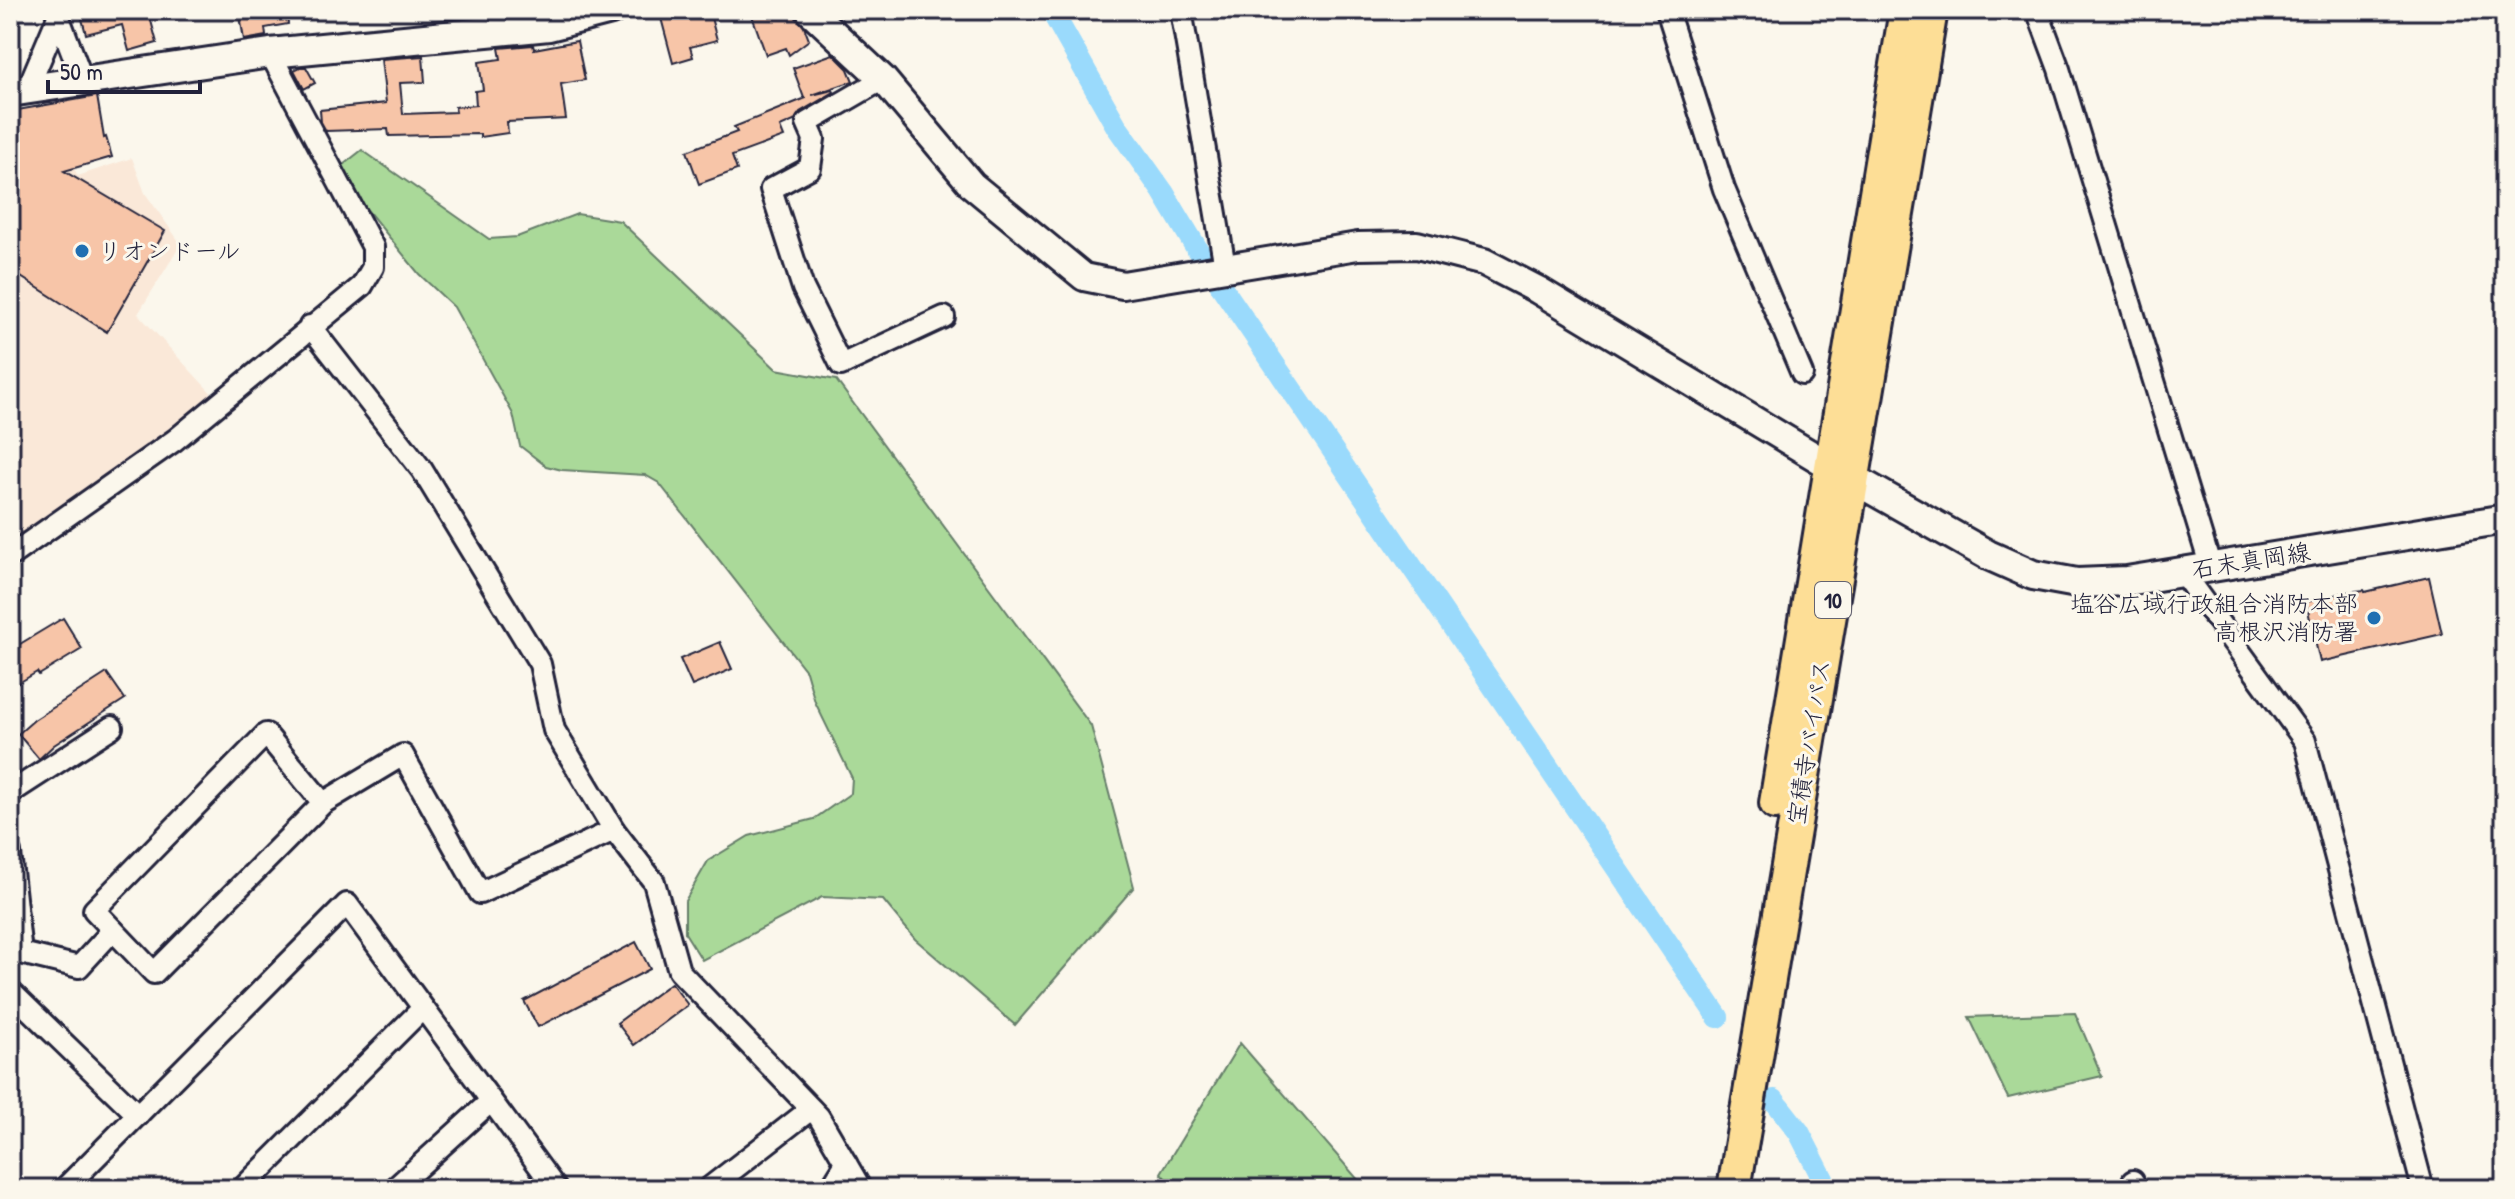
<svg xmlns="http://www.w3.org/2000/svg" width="2515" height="1199" viewBox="0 0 2515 1199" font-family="'Patrick Hand','Klee One',sans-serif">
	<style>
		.built { fill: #fae8d8 }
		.green { fill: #aad999; stroke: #667e6a; stroke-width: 2 }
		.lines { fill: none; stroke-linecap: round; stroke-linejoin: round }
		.canal { stroke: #9adafc; stroke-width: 22 }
		.building { fill: #f7c5a8; stroke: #22223b; stroke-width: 2 }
		.minor-casing { stroke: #22223b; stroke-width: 26 }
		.tertiary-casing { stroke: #22223b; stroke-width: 32 }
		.secondary-casing { stroke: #22223b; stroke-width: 34 }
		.primary-casing { stroke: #22223b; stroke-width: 38 }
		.minor { stroke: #fbf7ec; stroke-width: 20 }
		.tertiary { stroke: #fbf7ec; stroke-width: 26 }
		.secondary { stroke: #fbf7ec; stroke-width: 28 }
		.primary { stroke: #fdde96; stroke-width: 32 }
		.poi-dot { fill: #1f6fb2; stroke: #fbf7ec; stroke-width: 3 }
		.labels { text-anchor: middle; stroke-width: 6; stroke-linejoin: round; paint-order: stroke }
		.shield { fill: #fbf7ec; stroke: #636270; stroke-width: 2 }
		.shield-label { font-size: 22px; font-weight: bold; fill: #22223b }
		.poi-label { font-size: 24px; fill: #22223b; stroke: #fbf7ec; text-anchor: start }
		.street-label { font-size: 24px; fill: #22223b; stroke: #fbf7ec }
	</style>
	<rect width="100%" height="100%" fill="#fbf7ec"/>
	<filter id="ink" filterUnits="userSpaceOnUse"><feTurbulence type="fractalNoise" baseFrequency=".0125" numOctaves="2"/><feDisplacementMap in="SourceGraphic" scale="16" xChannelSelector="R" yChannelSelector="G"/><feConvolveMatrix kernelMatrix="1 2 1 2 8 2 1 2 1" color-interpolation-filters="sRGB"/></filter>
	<g filter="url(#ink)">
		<polygon class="built" points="56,135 78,176 132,158 145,193 181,244 138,314 215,397 120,469 13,542 10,538 10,145"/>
		<g class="green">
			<polygon points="362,150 489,239 517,237 577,214 620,221 776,369 836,380 1091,726 1134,887 1015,1025 915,939 883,900 822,897 702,960 685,933 685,901 708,861 749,836 814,819 851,793 852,778 815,702 806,671 659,483 645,475 562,470 546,466 520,446 513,414 454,307 419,274 347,185 343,165"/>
			<polygon points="2075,1013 2102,1076 2008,1098 1969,1017"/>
			<polygon points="1240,1043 1366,1189 1174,1189 1161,1173"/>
		</g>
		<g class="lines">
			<g class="canal">
				<polyline points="1051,10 1117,127 1163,192 1203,259"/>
				<polyline points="1221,286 1718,1017"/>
				<polyline points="1774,1100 1799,1132 1828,1189"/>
			</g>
		</g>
		<g class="building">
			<polygon points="99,10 156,10 157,15 150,17 157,43 129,51 122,25 86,34 81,15"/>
			<polygon points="239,10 286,10 288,24 265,28 266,36 244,40"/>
			<polygon points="689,10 709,10 717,40 690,47 693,57 673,63 661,18"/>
			<polygon points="750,10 785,10 794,13 804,27 809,40 789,55 786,48 766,55"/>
			<polygon points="577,41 585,80 561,84 566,119 507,122 508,133 480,137 480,134 389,136 388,129 326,131 321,122 320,110 386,103 381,59 423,56 425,82 400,83 403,114 456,112 455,107 476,105 475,91 483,90 479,62 501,59 499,48 533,45 534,49"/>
			<polygon points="833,54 848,69 853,81 812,95 833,90 834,92 800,112 794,121 780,127 784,137 732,156 737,170 699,184 687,151 737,132 734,127 806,98 804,98 793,68"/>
			<polygon points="300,67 306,67 315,83 304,89 294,70"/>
			<polygon points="97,96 104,138 106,137 112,157 64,171 165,231 107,332 10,270 10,152 21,150 12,111"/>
			<polygon points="2429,577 2442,634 2320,662 2306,602 2347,592 2364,590 2365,592"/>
			<polygon points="63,618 82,649 39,675 37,672 17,684 10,673 10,650"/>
			<polygon points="720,642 732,669 692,686 680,659"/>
			<polygon points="107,673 125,699 54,745 39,759 18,734 34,720"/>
			<polygon points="636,942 650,969 538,1027 524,1001"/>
			<polygon points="671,983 688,1005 634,1045 617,1023"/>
		</g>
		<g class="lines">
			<defs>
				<g id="minor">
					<polyline points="56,10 83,81"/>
					<polyline points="1181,10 1225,267"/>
					<polyline points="1667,10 1724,189 1802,374"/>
					<polyline points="2037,10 2059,69 2211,568"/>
					<polyline points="883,79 807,123 814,139 810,168 771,189 803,288 841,365 944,317"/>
					<polyline points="28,88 58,17"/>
					<polyline points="310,326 422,470 540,664 554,730 614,830 654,882 679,971 819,1117 861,1189"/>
					<polyline points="10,556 175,440 362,286 373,267 373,247 270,53"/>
					<polyline points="2182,572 2305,741 2423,1189"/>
					<polyline points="10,793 112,727"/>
					<polyline points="323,803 266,734 94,910 154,973 323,803 403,755 480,893 614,830"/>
					<polyline points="10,853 21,953 79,967 113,930"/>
					<polyline points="10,991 138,1115"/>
					<polyline points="2133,1181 2136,1189"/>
					<polyline points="64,1189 347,904 556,1189"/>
					<polyline points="242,1189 423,1008"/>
					<polyline points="394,1189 491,1101"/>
					<polyline points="708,1189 811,1109"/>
					<polyline points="830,1189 846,1163"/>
				</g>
				<polyline id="tertiary" points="809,10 883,79 972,185 1084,277 1123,285 1358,246 1417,245 1484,262 1538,290 1832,467"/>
				<g id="secondary">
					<polyline points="10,92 270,53 549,26 611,10"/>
					<polyline points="1836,469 1988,555 2033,575 2077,583 2127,581 2505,519"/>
				</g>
				<g id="primary">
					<polyline points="1776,803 1906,10"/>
					<polyline points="1734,1189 1931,10"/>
				</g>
			</defs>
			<use href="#minor" class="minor-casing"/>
			<use href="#tertiary" class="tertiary-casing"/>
			<use href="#secondary" class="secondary-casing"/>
			<use href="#primary" class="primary-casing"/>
			<use href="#minor" class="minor"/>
			<use href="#tertiary" class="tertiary"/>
			<use href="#secondary" class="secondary"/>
			<use href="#primary" class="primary"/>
		</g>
	</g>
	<g class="poi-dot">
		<circle cx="82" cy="251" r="8"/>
		<circle cx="2374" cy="618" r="8"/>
	</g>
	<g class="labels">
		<rect class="shield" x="1815" y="582" width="36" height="36" rx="6"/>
		<g class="shield-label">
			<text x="1833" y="608">10</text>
		</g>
		<g class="poi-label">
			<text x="98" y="259">リオンドール</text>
			<text x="2358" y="612" text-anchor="end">塩谷広域行政組合消防本部<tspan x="2358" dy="28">高根沢消防署</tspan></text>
		</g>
		<g class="street-label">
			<text transform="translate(2251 561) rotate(-9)" y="8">石末真岡線</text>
			<text transform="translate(1809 742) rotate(-81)" y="8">宝積寺バイパス</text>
		</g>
	</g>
	<rect width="2515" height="1199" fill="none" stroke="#fbf7ec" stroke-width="40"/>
	<rect x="20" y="20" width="2475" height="1159" fill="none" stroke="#22223b" stroke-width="3" filter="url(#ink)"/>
	<path d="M48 80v12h152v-12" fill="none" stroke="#22223b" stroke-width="4"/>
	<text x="60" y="80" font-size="24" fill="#22223b" stroke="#fbf7ec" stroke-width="6" paint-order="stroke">50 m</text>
</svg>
